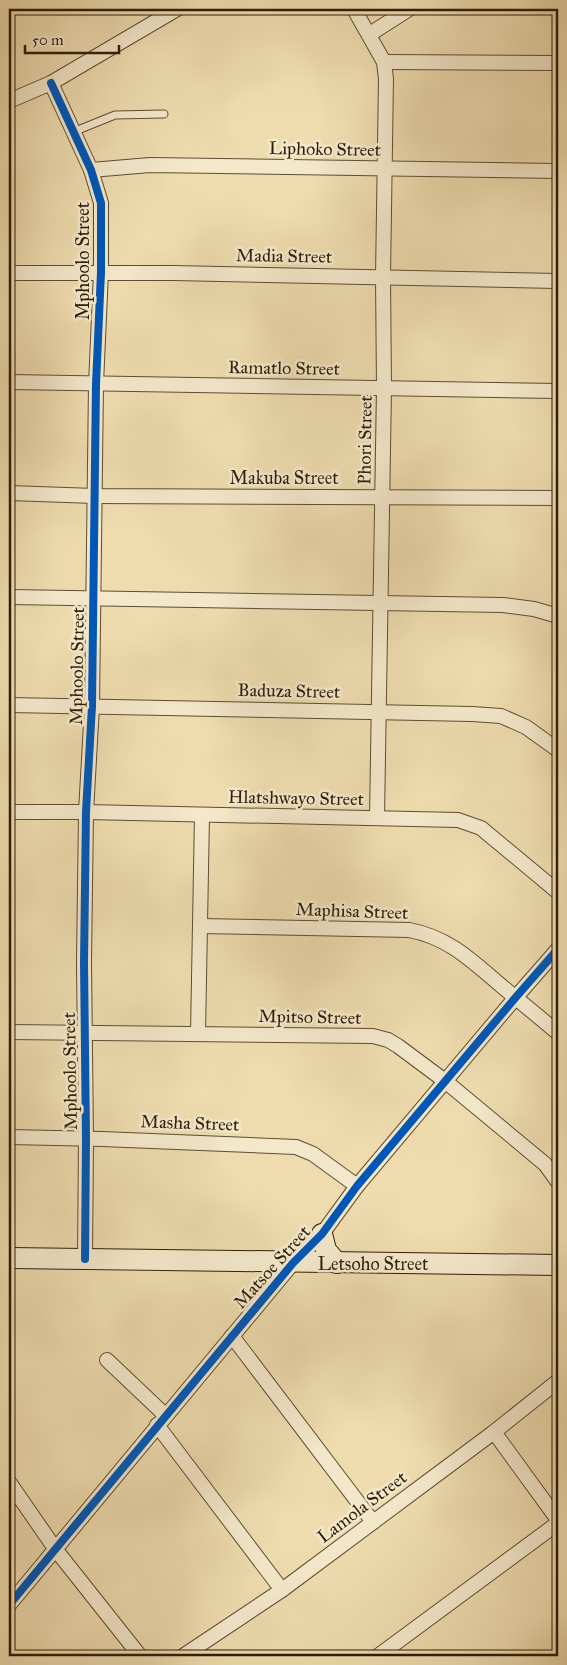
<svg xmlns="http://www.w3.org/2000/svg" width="567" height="1665" viewBox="0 0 567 1665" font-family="'IM FELL Great Primer',serif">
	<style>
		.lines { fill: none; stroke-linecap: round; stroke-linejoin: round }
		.lane-casing { stroke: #5e4d31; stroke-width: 9 }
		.street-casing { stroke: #5e4d31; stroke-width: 16 }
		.secondary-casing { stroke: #2e1d07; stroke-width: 22 }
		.lane { stroke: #f4e8cb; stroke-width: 7 }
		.street { stroke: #f4e8cb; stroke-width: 14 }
		.secondary { stroke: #f4e8cb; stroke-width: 20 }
		.cycleway-casing { stroke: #f4e8cb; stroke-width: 11 }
		.cycleway { stroke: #0057b8; stroke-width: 8 }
		.labels { text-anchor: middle; stroke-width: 5; stroke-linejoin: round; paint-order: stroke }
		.street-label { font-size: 18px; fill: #2e1d07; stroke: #f4e8cb }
	</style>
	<rect width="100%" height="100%" fill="#eedcaf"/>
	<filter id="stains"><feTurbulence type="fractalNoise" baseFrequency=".004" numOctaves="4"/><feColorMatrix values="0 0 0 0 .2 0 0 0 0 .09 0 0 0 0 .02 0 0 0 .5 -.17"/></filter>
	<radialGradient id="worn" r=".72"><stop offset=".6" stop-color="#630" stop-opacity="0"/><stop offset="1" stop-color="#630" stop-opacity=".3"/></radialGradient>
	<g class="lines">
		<defs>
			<polyline id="lane" points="73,132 115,115 164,114"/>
			<g id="street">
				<polyline points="354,9 384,62 386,79 383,277 384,388 377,818"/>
				<polyline points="370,34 409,9"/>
				<polyline points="384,62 558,63"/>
				<polyline points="51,83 91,170 101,203 101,272 96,384 92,706 86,812 84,962 86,1138 85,1259"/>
				<polyline points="9,101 51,83 177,9"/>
				<polyline points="91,170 150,165 558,171"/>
				<polyline points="9,273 173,273 558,281"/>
				<polyline points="9,382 558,391"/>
				<polyline points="9,493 95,496 558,498"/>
				<polyline points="9,597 503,605 534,609 558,616"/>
				<polyline points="9,705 472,714 501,716 526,727 558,750"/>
				<polyline points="9,812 86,812 458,820 481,828 558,892"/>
				<path d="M 200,926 L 409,930 C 447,937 470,959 498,983 C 518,1000 538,1016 558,1033"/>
				<polyline points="9,1032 373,1036 388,1040 398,1046 445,1081 545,1164 558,1182"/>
				<polyline points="198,1034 202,815"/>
				<polyline points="9,1137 102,1139 296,1147 313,1154 357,1186"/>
				<polyline points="232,1336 373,1522"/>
				<polyline points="107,1360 165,1415"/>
				<polyline points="157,1425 282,1590"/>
				<polyline points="494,1432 558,1520"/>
				<polyline points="9,1482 56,1550 140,1656"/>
				<polyline points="9,1605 293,1263 322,1234 357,1186 516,997 558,949"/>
				<polyline points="183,1656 282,1590 494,1432 558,1381"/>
				<polyline points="378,1656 558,1523"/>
			</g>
			<g id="secondary">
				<polyline points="322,1234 326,1250 337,1263"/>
				<polyline points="9,1258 558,1265"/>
			</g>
		</defs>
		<use href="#lane" class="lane-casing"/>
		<use href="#street" class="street-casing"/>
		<use href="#secondary" class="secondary-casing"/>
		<use href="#lane" class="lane"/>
		<use href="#street" class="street"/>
		<use href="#secondary" class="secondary"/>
		<defs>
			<g id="cycleway">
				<polyline points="51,83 91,170 101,203 101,272 96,384 92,706 86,812 84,962 86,1138 85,1259"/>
				<polyline points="9,1605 293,1263 322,1234 357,1186 516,997 558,949"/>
			</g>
		</defs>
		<use href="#cycleway" class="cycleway-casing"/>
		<use href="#cycleway" class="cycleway"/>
	</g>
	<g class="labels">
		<g class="street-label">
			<text transform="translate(325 149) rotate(1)" y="6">Liphoko Street</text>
			<text transform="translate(284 256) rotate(1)" y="6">Madia Street</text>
			<text transform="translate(83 261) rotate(-90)" y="6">Mphoolo Street</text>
			<text transform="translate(284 368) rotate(1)" y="6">Ramatlo Street</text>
			<text transform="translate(365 440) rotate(-89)" y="6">Phori Street</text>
			<text x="284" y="484">Makuba Street</text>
			<text transform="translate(77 666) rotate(-89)" y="6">Mphoolo Street</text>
			<text transform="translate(289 691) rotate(1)" y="6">Baduza Street</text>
			<text transform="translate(296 798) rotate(1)" y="6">Hlatshwayo Street</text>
			<text transform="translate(352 911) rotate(2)" y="6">Maphisa Street</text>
			<text transform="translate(310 1017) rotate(1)" y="6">Mpitso Street</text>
			<text transform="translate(70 1071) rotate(-91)" y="6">Mphoolo Street</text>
			<text transform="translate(190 1123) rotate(2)" y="6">Masha Street</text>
			<text x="373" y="1270">Letsoho Street</text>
			<text transform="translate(272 1267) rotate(-48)" y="6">Matsoe Street</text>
			<text transform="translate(362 1507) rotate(-37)" y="6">Lamola Street</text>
		</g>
	</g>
	<rect width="567" height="1665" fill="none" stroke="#eedcaf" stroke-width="30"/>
	<rect x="10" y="10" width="547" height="1645" fill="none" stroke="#2e1d07" stroke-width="2.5"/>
	<rect x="15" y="15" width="537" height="1635" fill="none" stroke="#2e1d07"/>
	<path d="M25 45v8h94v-8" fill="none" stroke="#2e1d07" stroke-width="2.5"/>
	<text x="32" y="45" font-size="15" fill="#2e1d07" stroke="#f4e8cb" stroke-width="4" paint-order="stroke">50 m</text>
	<rect width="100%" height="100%" filter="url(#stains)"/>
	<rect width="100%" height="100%" fill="url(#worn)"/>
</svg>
